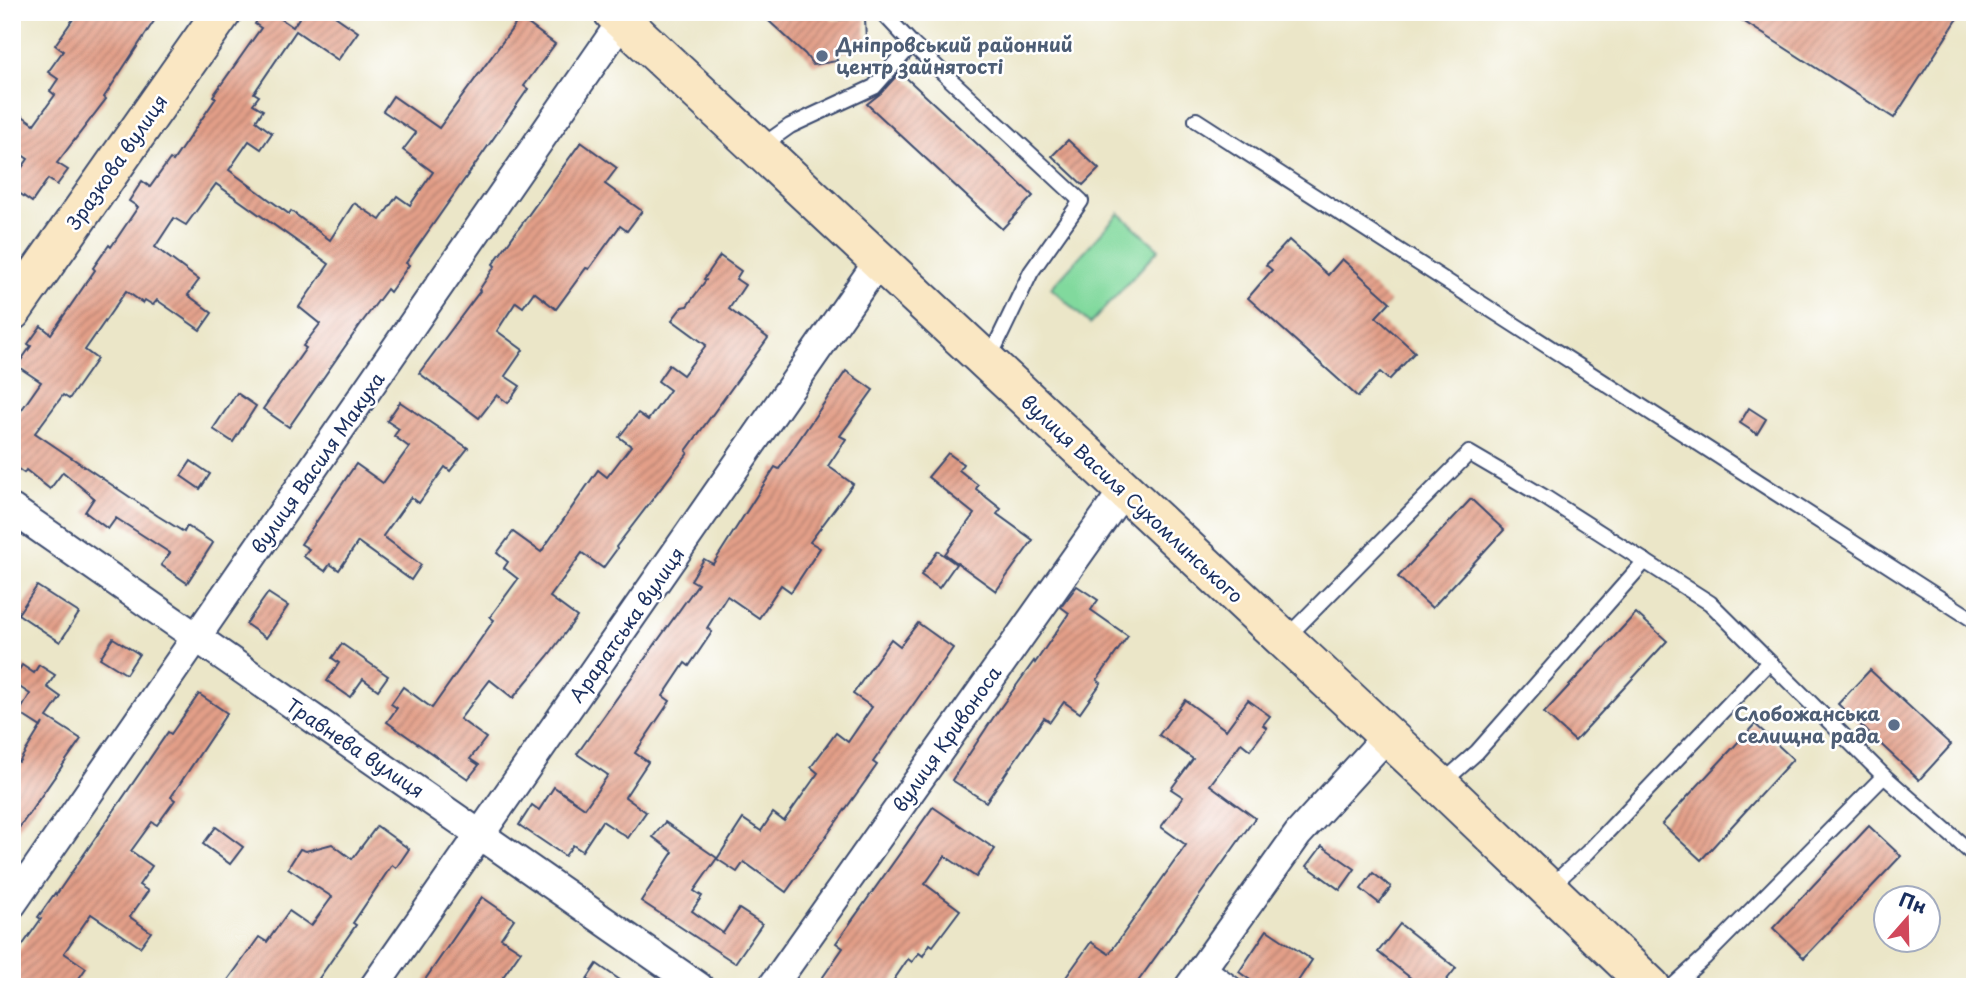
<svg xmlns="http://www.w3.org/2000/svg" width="1987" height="999" viewBox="0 0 1987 999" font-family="'Playpen Sans',sans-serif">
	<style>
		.green { fill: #81d99d; stroke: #4e847e; stroke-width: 2 }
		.building { fill: url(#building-hatch) }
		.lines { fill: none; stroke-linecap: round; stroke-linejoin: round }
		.lane-casing { stroke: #3a4a6e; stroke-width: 18 }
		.street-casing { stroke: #3a4a6e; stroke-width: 32 }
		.secondary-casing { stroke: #3a4a6e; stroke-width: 42 }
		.lane { stroke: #fff; stroke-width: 14 }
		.street { stroke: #fff; stroke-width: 28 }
		.secondary { stroke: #fae7c3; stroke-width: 38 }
		.service-dot { fill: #5c6f8a; stroke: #fff; stroke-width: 2.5 }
		.labels { text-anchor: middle; stroke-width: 5; stroke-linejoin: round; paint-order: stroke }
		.service-label { font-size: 19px; font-weight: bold; fill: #4e5e75; stroke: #fff; text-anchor: start }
		.street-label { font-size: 19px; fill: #1b2f5e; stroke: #fff }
	</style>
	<defs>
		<pattern id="building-hatch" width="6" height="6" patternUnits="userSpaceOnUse" patternTransform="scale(1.75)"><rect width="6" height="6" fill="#e39f88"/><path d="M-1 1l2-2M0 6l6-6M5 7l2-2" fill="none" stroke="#b78272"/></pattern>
	</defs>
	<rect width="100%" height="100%" fill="#fff"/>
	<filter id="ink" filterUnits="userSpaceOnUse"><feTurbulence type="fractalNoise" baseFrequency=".0143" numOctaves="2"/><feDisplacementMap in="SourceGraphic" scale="14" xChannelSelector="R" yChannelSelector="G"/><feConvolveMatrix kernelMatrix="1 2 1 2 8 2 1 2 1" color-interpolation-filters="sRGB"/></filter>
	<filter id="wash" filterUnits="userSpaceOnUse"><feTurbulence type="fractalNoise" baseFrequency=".00686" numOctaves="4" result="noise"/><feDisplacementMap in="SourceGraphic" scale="28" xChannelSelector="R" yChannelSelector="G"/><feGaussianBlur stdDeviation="1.57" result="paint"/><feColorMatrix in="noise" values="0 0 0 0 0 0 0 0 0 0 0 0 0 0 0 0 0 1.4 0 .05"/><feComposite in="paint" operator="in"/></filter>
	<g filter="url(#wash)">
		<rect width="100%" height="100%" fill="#ebe6c8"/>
		<polygon class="green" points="1119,213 1159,249 1090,324 1051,288"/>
		<g id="blocks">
			<g class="building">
				<polygon points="78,12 160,12 104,97 106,99 57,163 68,170 57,185 48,179 32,202 12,188 12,182 28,159 12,148 12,126 21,115 34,124 55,95 50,91 58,79 48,72 63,51 55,45"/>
				<polygon points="262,12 271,12 293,27 303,12 329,12 358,32 338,60 296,31 254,93 259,96 253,104 263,110 256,121 272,133 261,149 249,141 229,170 289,214 291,211 330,240 354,203 380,220 397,196 410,205 433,172 403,150 416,133 383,111 393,96 439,128 520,18 555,44 524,86 528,89 406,263 409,265 390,292 387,289 360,325 289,427 263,409 306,348 303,346 320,324 299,307 329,264 216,184 186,225 174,218 155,247 199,280 188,295 212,313 200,330 157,300 153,305 145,300 143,303 126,291 85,350 97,359 69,399 63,395 35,433 158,516 184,532 187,526 213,543 187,583 161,565 170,553 116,518 108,529 85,512 94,498 63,472 50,489 26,470 24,473 12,465 12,407 20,412 41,382 17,366 31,346 28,344 41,326 51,334 95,270 93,268 109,245 111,247 138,207 129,201 142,181 150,187 170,159 173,161 216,98 213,96 261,28 255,24"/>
				<polygon points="759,12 825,12 833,20 865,18 866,41 853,42 854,51 836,53 837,61 813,65 805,54"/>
				<polygon points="1729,12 1962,12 1894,118"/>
				<polygon points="900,72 1033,196 1002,229 867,104 881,93"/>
				<polygon points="1068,140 1099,169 1083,185 1052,156"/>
				<polygon points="581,142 617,168 605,184 642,211 627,231 620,226 589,269 586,268 556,309 534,292 523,307 516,302 497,331 523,350 505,376 520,386 508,403 497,395 479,418 419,373 480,291 479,290 495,266 493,264"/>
				<polygon points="1289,240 1328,275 1342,259 1390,302 1376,317 1415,352 1389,380 1380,372 1358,397 1248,298 1272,270 1266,265"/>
				<polygon points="720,256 741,271 736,279 745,285 729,309 768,338 686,451 688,453 616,547 617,549 603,568 582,553 550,597 577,617 548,656 513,698 490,680 460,719 486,738 470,759 479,765 468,779 387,722 397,708 391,704 403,687 432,708 494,620 490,617 518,579 504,568 508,562 497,553 513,532 541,552 598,470 607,477 631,446 619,437 638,413 648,420 670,390 658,381 669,365 683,375 706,345 672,320 682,307 687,306 706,280 704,279"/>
				<polygon points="846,371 873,390 840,436 846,439 828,466 853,484 810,542 820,548 791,592 781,585 759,618 727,596 707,628 712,632 689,666 685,663 663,696 670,701 635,753 648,762 625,797 646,812 628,838 602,821 582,851 573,845 565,856 519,825 532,805 539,810 554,787 585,808 608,775 577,754 698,584 691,580 704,559 713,564 775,467 779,469"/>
				<polygon points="237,393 256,406 233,442 213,429"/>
				<polygon points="400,402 468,448 450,471 445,467 419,503 411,497 383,536 421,565 411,580 358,542 339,570 330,564 325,571 303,556 309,549 301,544 356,464 383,483 409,447 394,436 399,429 387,421"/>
				<polygon points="1749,408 1766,419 1757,434 1740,423"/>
				<polygon points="948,453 963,464 959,470 978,485 976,489 1001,509 997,514 1033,540 996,591 945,554 974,514 928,477"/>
				<polygon points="191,461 210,474 200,489 181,476"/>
				<polygon points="1471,499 1504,530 1432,608 1398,577"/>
				<polygon points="938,551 956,564 939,588 921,575"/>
				<polygon points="37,586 79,613 60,642 18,614"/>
				<polygon points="1077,586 1098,600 1091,610 1128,636 1097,680 1101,683 1080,713 1064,702 1050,722 1044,718 986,802 952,780 993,718 1034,661 1035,663 1069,613 1061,607"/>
				<polygon points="268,593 288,606 266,638 246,624"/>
				<polygon points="1636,613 1667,641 1575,741 1544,713"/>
				<polygon points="918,623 953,648 873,762 877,765 786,892 744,862 737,872 717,859 743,819 761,831 773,813 784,821 818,773 811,767 836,733 848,742 872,707 853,694 891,639 900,646"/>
				<polygon points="113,638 139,654 126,674 100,658"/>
				<polygon points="342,644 388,676 378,690 363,679 350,697 327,681 339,663 332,658"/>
				<polygon points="22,665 34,673 39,665 55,675 47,687 61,697 47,717 81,739 12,838 12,758 19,762 43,723 41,727 19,713 30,694 12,682"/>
				<polygon points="1870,670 1951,745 1919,780 1838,704"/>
				<polygon points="199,694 227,713 171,797 175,800 157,825 152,822 131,851 152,866 139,885 148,891 130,917 151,932 140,947 91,914 64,953 86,968 73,987 12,987 12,960 41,919 38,917 55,893 56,895 168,732 171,734"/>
				<polygon points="1185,700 1226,730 1248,700 1270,716 1263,725 1267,728 1250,750 1241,743 1210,785 1255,818 1134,987 1059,987 1091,942 1109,954 1186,845 1161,827 1183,797 1171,789 1193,759 1159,735"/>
				<polygon points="1755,724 1793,759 1701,860 1662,824"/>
				<polygon points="933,807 995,849 976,877 945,856 925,884 960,910 933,946 930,944 923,956 919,953 912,962 908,959 889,987 816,987 843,948 836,943"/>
				<polygon points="665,822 717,858 694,891 702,896 692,911 723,933 739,909 762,924 735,963 641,901 673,852 653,837"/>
				<polygon points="377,826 409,849 396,868 392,865 353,923 356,925 313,987 223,987 259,937 267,942 289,911 311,926 332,897 288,868 300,849 306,851 332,844 352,859"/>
				<polygon points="1869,826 1901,856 1804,958 1773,928"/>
				<polygon points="216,827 243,847 230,864 203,844"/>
				<polygon points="1322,846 1355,869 1340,890 1307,866"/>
				<polygon points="1373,873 1391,887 1379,903 1361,889"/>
				<polygon points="482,897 514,919 501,938 521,951 496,987 420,987"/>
				<polygon points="1400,924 1456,968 1441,987 1422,987 1378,952"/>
				<polygon points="1267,930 1312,960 1294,987 1260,987 1239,972"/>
				<polygon points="597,964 630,987 599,987 587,979"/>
			</g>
		</g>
	</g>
	<g filter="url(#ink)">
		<use href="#blocks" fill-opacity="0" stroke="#3a4a6e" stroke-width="2"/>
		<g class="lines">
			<defs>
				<g id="lane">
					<polyline points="882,12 912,44"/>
					<polyline points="1196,120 1975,621"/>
					<polyline points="759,148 790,126 874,87 912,44 1081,201 1031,272 989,359"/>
					<polyline points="1285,639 1469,453 1546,498 1710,603 1884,776 1975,856"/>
					<polyline points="1441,784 1477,752 1645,561"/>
					<polyline points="1550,887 1588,852 1769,662"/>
					<polyline points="1205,964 1237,987"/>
					<polyline points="1672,987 1705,957 1884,776"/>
				</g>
				<g id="street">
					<polyline points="12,509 699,987"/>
					<polyline points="12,904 622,21"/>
					<polyline points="374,987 878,262"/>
					<polyline points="772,987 1123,491"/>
					<polyline points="1189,987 1298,834 1387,736"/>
				</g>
				<g id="secondary">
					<polyline points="613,12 1440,785 1651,987"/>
					<polyline points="12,311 222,12"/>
				</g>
			</defs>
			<use href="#lane" class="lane-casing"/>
			<use href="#street" class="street-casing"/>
			<use href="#secondary" class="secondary-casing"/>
			<use href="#lane" class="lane"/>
			<use href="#street" class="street"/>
			<use href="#secondary" class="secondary"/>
		</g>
	</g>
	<g class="service-dot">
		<circle cx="822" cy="56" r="7"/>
		<circle cx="1894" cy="725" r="7"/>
	</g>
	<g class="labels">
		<g class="service-label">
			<text x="836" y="52">Дніпровський районний<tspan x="836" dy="22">центр зайнятості</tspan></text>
			<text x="1880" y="721" text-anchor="end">Слобожанська<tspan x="1880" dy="22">селищна рада</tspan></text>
		</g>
		<g class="street-label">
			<text transform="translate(117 162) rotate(-55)" y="7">Зразкова вулиця</text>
			<text transform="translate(318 463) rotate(-55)" y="7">вулиця Василя Макуха</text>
			<text transform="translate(1132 499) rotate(43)" y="7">вулиця Василя Сухомлинського</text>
			<text transform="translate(627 625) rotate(-55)" y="7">Араратська вулиця</text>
			<text transform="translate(947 739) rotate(-55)" y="7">вулиця Кривоноса</text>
			<text transform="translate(355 748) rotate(34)" y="7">Травнева вулиця</text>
		</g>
	</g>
	<rect width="1987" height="999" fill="none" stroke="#fff" stroke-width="42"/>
	<g transform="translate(1907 919) rotate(20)"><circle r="33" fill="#ffffff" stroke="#a4acbf" stroke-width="2"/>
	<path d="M0-5L12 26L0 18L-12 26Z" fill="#d1495b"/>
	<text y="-10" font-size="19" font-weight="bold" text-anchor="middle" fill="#1b2f5e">Пн</text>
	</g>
</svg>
